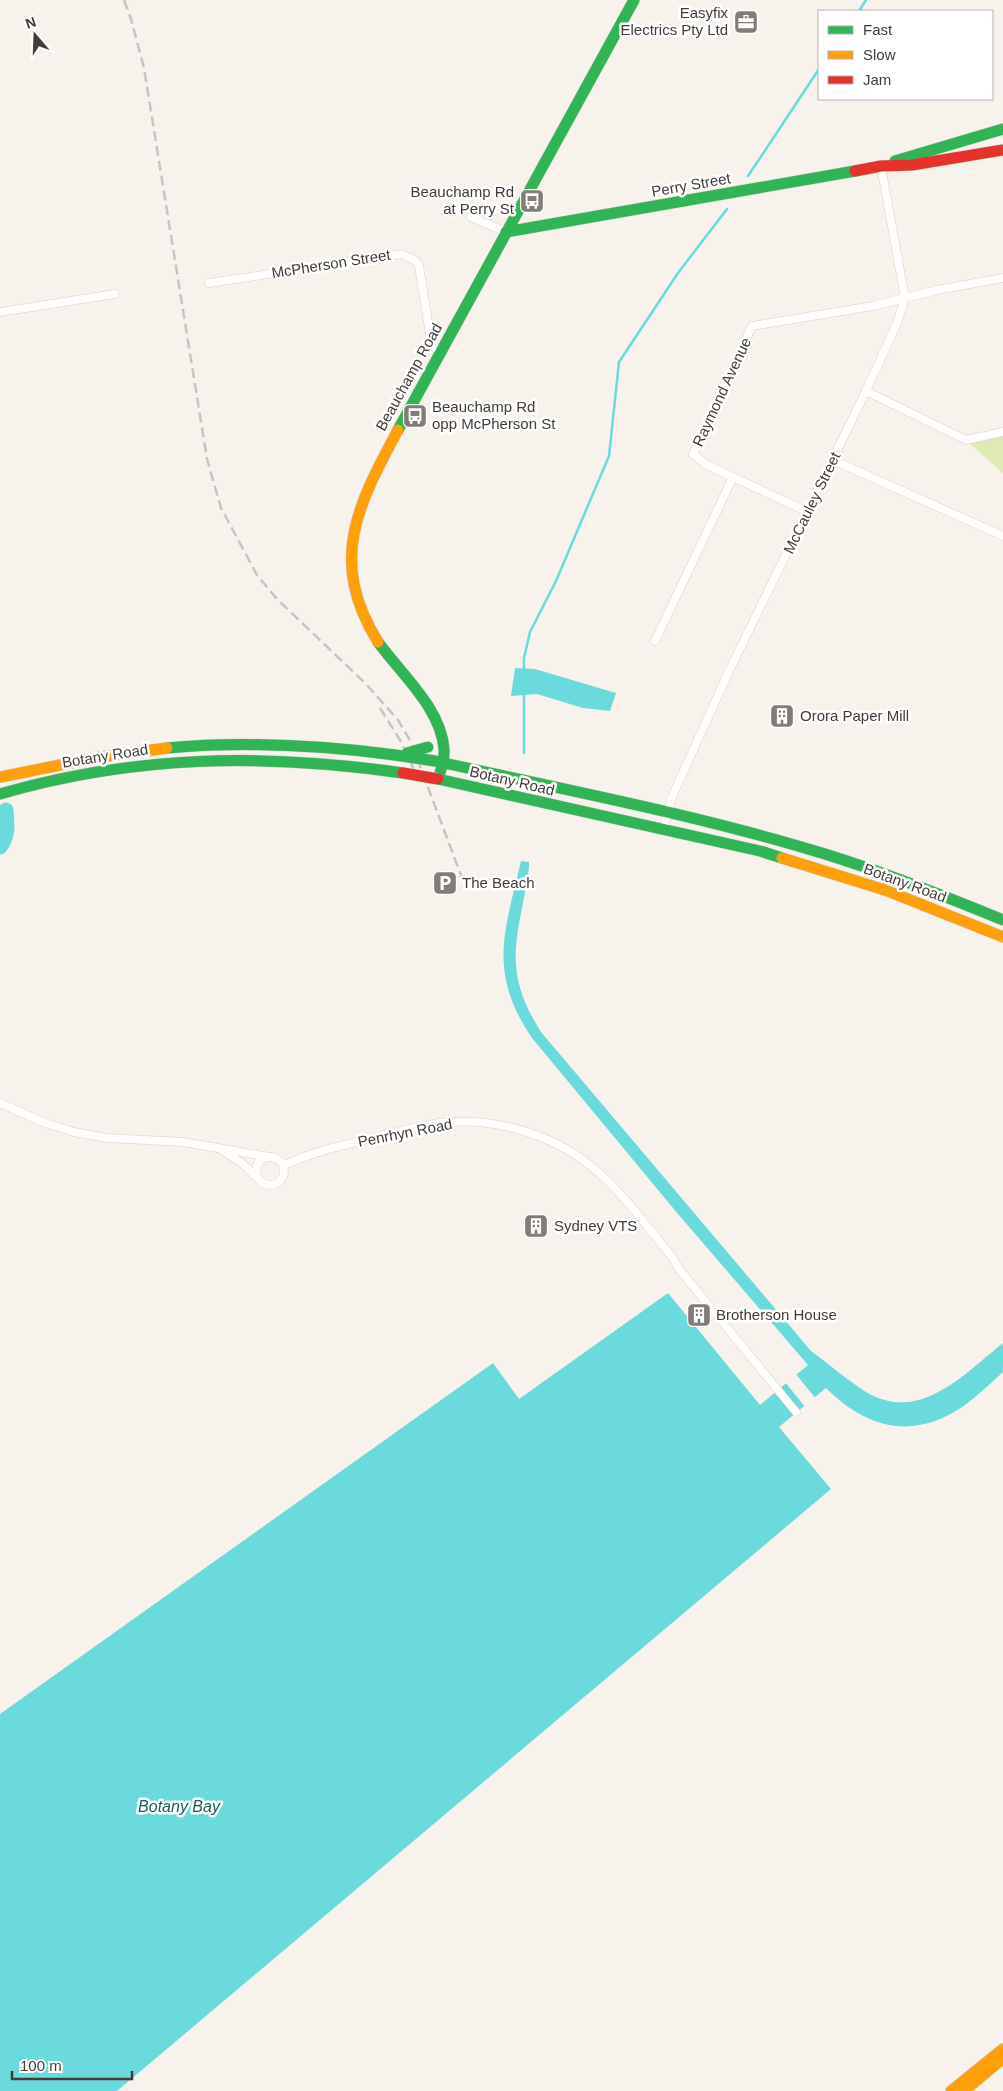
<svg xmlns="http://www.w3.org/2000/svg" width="1003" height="2091" viewBox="0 0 1003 2091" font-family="Arial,sans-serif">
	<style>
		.green { fill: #dee9b3 }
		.water { fill: #6bdadd }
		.pier { fill: #f8f2ec }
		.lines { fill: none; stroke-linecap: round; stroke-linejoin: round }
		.stream { stroke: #6bdadd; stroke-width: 2.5 }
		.river { stroke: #6bdadd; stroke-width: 15 }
		.street-casing { stroke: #d5d0cc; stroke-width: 9 }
		.fast-casing { stroke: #d5d0cc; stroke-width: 12 }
		.slow-casing { stroke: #d5d0cc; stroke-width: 12 }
		.jam-casing { stroke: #d5d0cc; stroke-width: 12 }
		.street { stroke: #fefdfc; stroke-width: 8 }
		.fast { stroke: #30b455; stroke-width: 11 }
		.slow { stroke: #ff9f0a; stroke-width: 11 }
		.jam { stroke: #e5322d; stroke-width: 11 }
		.rail { stroke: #c7c5c3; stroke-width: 2.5; stroke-dasharray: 10 5; stroke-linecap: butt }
		.fast-bridge-casing { stroke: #d5d0cc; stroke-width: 12; stroke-linecap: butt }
		.jam-bridge-casing { stroke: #d5d0cc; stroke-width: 12; stroke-linecap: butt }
		.fast-bridge { stroke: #30b455; stroke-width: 11 }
		.jam-bridge { stroke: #e5322d; stroke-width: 11 }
		.labels { text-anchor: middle; stroke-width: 5; stroke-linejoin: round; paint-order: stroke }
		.poi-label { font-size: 15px; fill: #413c38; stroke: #fff; text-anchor: start }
		.street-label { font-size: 15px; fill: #413c38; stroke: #fff }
		.water-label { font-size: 16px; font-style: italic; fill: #1c5b5d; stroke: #fff }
	</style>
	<rect width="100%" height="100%" fill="#f8f2ec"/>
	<polygon class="green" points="1003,432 1003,473 966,440"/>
	<g class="water">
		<polygon points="515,668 535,669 616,693 610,711 583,708 537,694 511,696"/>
		<path d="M 521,861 L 529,862 L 529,867 C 520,936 499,966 541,1032 L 811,1351 C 829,1364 847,1380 866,1392 C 920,1424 964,1374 1003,1343 L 1003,1372 C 991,1383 978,1395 965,1405 C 914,1441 867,1429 826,1388 L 779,1427 L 831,1489 L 117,2091 L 0,2091 L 0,1714 L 493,1363 L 519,1399 L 668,1293 L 760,1405 L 808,1365 L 678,1214 L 532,1038 C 487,972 505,931 521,861 Z"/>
	</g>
	<polygon class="pier" points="795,1373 816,1399 806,1408 785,1382"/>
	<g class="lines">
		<g class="stream">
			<polyline points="859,11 866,0"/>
			<polyline points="748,176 819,69"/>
			<polyline points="524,670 524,658 530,632 556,581 609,456 619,362 678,273 727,209"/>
			<polyline points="524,693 524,753"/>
		</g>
		<path class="river" d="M 0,847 C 9,836 7,823 6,810"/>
		<defs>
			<g id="street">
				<polyline points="471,217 506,232"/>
				<polyline points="209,283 402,254 416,261 419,266 431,341 439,353"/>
				<polyline points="0,312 115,294"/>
				<polyline points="866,391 966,440 1003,432"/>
				<polyline points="833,460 1003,536"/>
				<polyline points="808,512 707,465 693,454 752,326 873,306 937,290 1003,278"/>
				<polyline points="655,641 733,477"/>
				<polyline points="664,829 671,799 730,669 866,391 897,323 905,298 881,166"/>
				<polyline points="0,1103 45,1123 74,1132 107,1138 183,1142 270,1157"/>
				<polyline points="222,1150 243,1164 256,1177"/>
				<circle cx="270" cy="1171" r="14"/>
				<path d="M 283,1166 C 313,1151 346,1145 377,1137 C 400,1131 424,1124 448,1122 C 501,1118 559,1137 598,1172 C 626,1197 649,1229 673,1258 L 679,1269 L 796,1412"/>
			</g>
			<g id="fast">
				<polyline points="895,161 1003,129"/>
				<polyline points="506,232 855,171"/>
				<polyline points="398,430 634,0"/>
				<path d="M 378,642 C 401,674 441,708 444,749 C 445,759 441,770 438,779 L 760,851 L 782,858"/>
				<path d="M 167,748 C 244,741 319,745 395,755"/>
				<path d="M 435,761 C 566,790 698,815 825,854 C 886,873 945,896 1003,920"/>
				<path d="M 0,794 C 135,755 264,753 403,773"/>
			</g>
			<g id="slow">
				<path d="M 378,642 C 328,561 357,506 398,430"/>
				<polyline points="0,777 100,757 167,748"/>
				<polyline points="782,858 885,890 1003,937"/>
				<polyline points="951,2091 1003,2049"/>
				<polyline points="964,2091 1001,2060"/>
			</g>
			<polyline id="jam" points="855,171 881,166 912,165 1003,150"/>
		</defs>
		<use href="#street" class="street-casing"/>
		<use href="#fast" class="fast-casing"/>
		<use href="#slow" class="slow-casing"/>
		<use href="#jam" class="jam-casing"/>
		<use href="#street" class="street"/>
		<use href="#fast" class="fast"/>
		<use href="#slow" class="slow"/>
		<use href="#jam" class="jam"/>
		<g class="rail">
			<polyline points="124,0 131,19 144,68 207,459 221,508 257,575 277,599 366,684 398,720 411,742 462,878"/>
			<polyline points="380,708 400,740 418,778"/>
		</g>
		<defs>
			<g id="fast-bridge">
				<polyline points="407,753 428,747"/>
				<polyline points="395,755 435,761"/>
			</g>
			<polyline id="jam-bridge" points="403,773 438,779"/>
		</defs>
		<use href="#fast-bridge" class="fast-bridge-casing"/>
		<use href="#jam-bridge" class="jam-bridge-casing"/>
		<use href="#fast-bridge" class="fast-bridge"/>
		<use href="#jam-bridge" class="jam-bridge"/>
	</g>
	<defs>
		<symbol id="office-square" viewBox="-11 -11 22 22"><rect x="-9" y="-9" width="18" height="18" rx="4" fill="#817c77" stroke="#fff"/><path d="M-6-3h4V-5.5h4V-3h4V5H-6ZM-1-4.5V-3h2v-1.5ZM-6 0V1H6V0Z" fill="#fff"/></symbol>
		<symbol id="bus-square" viewBox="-11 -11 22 22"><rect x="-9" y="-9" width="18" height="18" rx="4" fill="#817c77" stroke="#fff"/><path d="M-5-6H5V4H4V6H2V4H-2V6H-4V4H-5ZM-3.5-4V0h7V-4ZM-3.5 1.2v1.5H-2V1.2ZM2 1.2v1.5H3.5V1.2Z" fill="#fff"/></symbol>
		<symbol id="building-square" viewBox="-11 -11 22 22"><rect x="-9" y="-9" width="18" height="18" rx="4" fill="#817c77" stroke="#fff"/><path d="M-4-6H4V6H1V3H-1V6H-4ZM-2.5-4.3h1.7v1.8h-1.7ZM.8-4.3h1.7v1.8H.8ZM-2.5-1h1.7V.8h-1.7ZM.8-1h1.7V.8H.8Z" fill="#fff"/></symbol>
		<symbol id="parking-square" viewBox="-11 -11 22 22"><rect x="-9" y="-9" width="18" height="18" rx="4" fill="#817c77" stroke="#fff"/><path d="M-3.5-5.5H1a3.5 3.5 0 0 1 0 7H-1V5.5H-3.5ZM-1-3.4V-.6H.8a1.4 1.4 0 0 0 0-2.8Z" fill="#fff"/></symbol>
	</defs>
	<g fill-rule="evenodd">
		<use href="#office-square" x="732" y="8" width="28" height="28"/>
		<use href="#bus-square" x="518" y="187" width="28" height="28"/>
		<use href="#bus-square" x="401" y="402" width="28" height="28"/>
		<use href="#building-square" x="768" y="702" width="28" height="28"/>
		<use href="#parking-square" x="431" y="869" width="28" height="28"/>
		<use href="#building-square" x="522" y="1212" width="28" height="28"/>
		<use href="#building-square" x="685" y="1301" width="28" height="28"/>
	</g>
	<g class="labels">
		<g class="poi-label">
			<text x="728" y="18" text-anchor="end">Easyfix<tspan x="728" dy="17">Electrics Pty Ltd</tspan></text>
			<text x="514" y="197" text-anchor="end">Beauchamp Rd<tspan x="514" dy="17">at Perry St</tspan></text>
			<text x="432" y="412">Beauchamp Rd<tspan x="432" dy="17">opp McPherson St</tspan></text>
			<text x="800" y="721">Orora Paper Mill</text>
			<text x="462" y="888">The Beach</text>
			<text x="554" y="1231">Sydney VTS</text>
			<text x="716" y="1320">Brotherson House</text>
		</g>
		<g class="street-label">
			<text transform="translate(691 185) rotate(-10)" y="5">Perry Street</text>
			<text transform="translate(331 264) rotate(-9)" y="5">McPherson Street</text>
			<text transform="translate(409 377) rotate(-61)" y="5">Beauchamp Road</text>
			<text transform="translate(722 392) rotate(-65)" y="5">Raymond Avenue</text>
			<text transform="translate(812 503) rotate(-64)" y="5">McCauley Street</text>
			<text transform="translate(105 756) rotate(-9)" y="5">Botany Road</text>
			<text transform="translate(512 781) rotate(13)" y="5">Botany Road</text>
			<text transform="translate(905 883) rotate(20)" y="5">Botany Road</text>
			<text transform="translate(405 1133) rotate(-11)" y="5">Penrhyn Road</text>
		</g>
		<g class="water-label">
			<text x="179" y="1812">Botany Bay</text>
		</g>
	</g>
	<rect x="818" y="10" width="175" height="90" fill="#ffffff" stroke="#b3b1af"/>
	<rect x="828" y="26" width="25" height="8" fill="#30b455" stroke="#b3b1af"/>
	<text x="863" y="35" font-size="15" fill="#413c38">Fast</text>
	<rect x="828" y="51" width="25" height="8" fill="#ff9f0a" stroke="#b3b1af"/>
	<text x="863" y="60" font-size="15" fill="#413c38">Slow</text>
	<rect x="828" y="76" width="25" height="8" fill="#e5322d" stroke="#b3b1af"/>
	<text x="863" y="85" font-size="15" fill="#413c38">Jam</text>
	<g transform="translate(35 35) rotate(341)" stroke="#ffffff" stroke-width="4" paint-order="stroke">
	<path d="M0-4L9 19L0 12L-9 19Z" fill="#413c38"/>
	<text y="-8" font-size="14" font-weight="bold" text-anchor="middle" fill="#413c38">N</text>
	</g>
	<path d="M12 2071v8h120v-8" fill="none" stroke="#413c38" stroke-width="2.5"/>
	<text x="20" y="2071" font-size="15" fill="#413c38" stroke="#ffffff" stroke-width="4" paint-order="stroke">100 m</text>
</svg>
